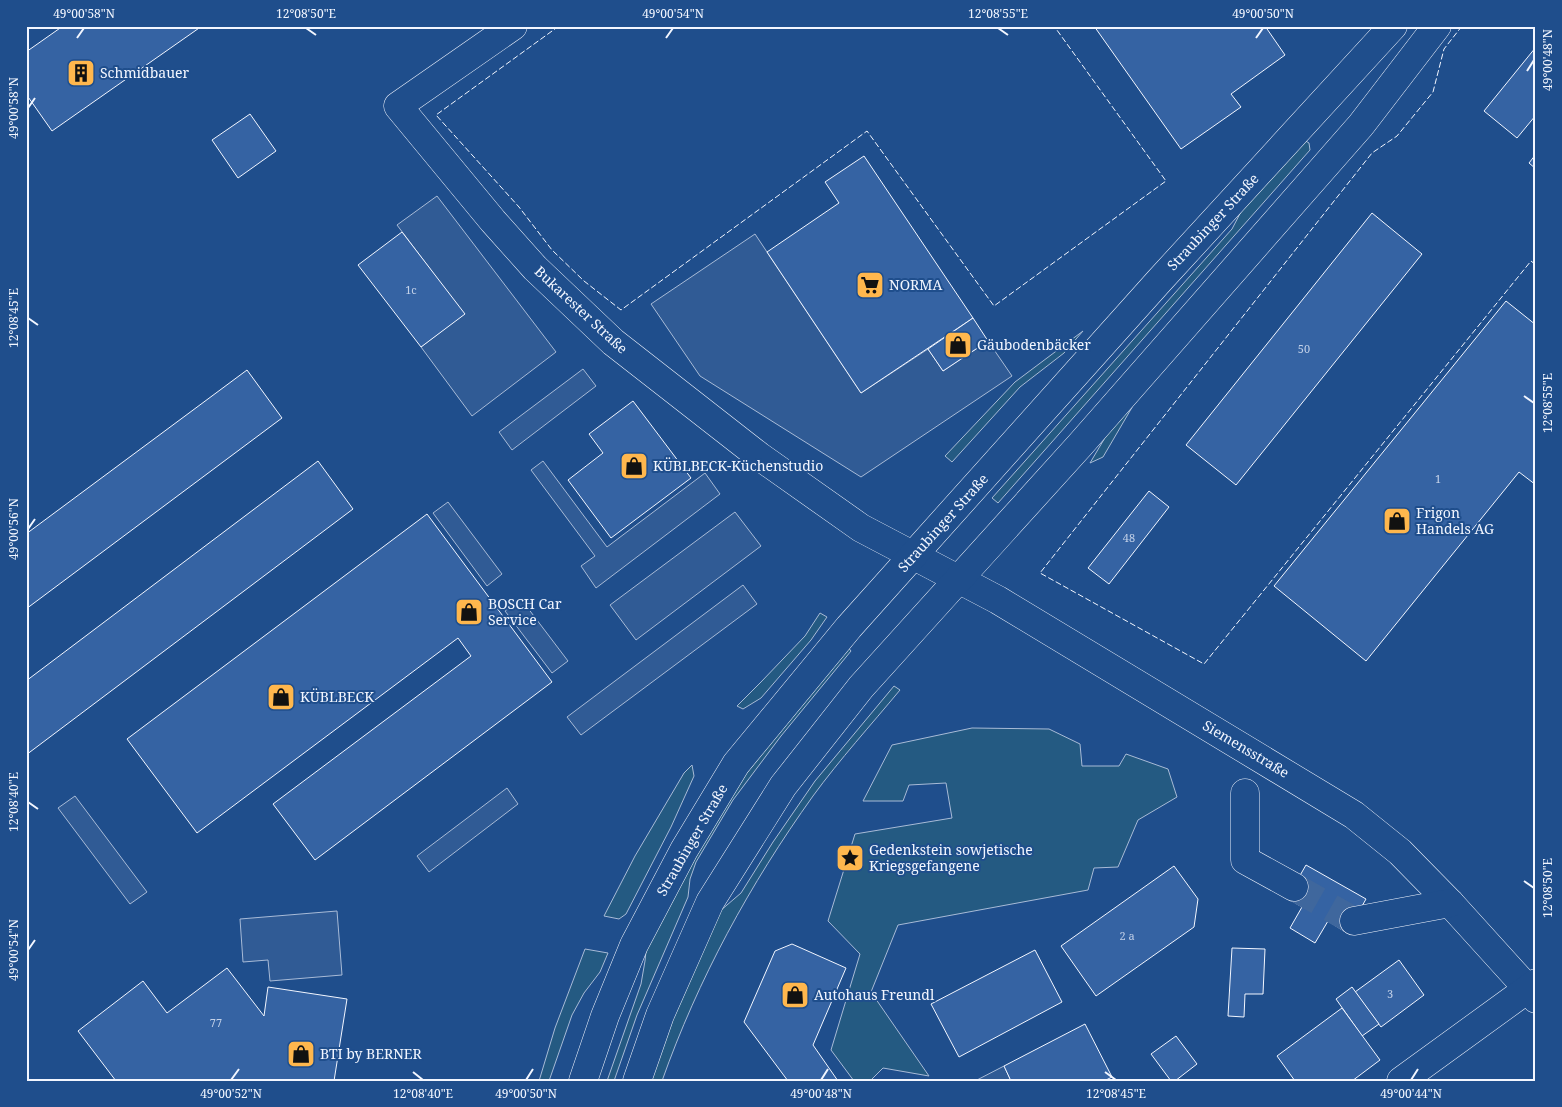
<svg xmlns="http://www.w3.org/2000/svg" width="1562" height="1107" viewBox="0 0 1562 1107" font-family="'Noto Serif',serif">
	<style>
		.green { fill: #245a82; stroke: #a8bbd7 }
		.parking { fill: #305b95; stroke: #a8bbd7 }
		.building { fill: #3563a3; stroke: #f2f6ff }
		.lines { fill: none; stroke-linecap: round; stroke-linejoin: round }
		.minor-tunnel { stroke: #3f679d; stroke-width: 28; stroke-dasharray: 28 14; stroke-linecap: butt }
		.minor-casing { stroke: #f2f6ff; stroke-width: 29 }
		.major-casing { stroke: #f2f6ff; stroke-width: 29 }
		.minor { stroke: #1f4e8c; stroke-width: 28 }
		.major { stroke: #1f4e8c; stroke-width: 28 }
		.fence { stroke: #f2f6ff; stroke-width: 1; stroke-dasharray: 6 2.5; stroke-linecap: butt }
		.ticks { fill: none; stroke: #f2f6ff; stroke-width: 2 }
		.labels { text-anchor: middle; stroke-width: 4; stroke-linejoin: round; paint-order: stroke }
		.number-label { font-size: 11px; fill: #c3d1e8 }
		.poi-label { font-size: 14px; fill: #f2f6ff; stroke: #1f4e8c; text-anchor: start }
		.street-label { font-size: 14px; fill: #f2f6ff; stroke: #1f4e8c }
		.neatline { fill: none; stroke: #f2f6ff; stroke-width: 2 }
		.ticks-label { font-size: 12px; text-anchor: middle; fill: #f2f6ff }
	</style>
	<rect width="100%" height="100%" fill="#1f4e8c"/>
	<g class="green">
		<polygon points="1299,137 1309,143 1310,150 998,503 992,498 1232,229 1256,183"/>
		<polygon points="1083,331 1064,353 1020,387 952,462 945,456 1015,382"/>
		<polygon points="1134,404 1103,457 1090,463 1119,414"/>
		<polygon points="820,613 827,617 811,640 761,698 743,709 737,706 761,682 805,636"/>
		<polygon points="847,646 851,651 781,736 733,800 696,862 690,879 688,897 637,1015 614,1081 607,1081 641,984 645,961 647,941 727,798"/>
		<path d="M 894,686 L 900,690 C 871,725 840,759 813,796 C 750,884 698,979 662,1081 L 647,1081 L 713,917 L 741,893 L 773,842 L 815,781 Z"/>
		<polygon points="972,728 1049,729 1080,744 1082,766 1119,766 1126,754 1168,769 1177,797 1138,820 1118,867 1094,868 1088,890 898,925 871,992 929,1076 883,1068 870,1081 854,1081 831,1050 860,954 828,921 855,834 952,818 946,783 909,785 903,801 863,801 892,745"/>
		<polygon points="692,765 694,776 671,827 626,914 619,919 604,916 635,856 684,773"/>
		<polygon points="585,949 608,953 600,972 584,993 572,1015 549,1081 539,1081 555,1028"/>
	</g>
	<g class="parking">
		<polygon points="437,196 556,352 472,416 421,347 464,314 397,225"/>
		<polygon points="755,234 861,393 928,349 943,371 988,341 1012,376 861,477 700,376 651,304"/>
		<polygon points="583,369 596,386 512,450 499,432"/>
		<polygon points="543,461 607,547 705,473 720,494 596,588 581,566 595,556 531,470"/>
		<polygon points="448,502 502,574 487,586 433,513"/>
		<polygon points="735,512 761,546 636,640 610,605"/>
		<polygon points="743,585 757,604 581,735 567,717"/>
		<polygon points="521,599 568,661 552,673 505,611"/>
		<polygon points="507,788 518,804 429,872 417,856"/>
		<polygon points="75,796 147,892 130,904 58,808"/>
		<polygon points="337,911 342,975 270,981 268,960 243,962 240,919"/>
		<polygon points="1004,1066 1011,1081 975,1081"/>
	</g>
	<g class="building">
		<polygon points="63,26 202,26 52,131 26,94 26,52"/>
		<polygon points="1094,26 1265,26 1285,55 1231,94 1241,107 1181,149"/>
		<polygon points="1536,47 1536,115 1517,138 1484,111"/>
		<polygon points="250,114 276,151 238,178 212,140"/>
		<polygon points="1536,154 1536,169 1529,163"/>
		<polygon points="864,156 973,318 861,393 767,252 839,203 825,182"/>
		<polygon points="1372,213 1422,254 1236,485 1186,445"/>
		<polygon points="402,232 465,314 421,347 358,265"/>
		<polygon points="1506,301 1536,325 1536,485 1519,472 1366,661 1274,586"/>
		<polygon points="973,318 988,341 943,371 928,349"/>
		<polygon points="247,370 282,418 26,609 26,534"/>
		<polygon points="633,401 691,478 611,538 568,480 603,453 589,434"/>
		<polygon points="318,461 353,509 26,755 26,681"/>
		<polygon points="1149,491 1169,507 1109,584 1088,568"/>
		<polygon points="427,514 552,682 315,860 273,804 471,656 458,638 197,833 127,739"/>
		<polygon points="1306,865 1366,899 1347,933 1328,921 1315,943 1290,928 1302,907 1287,898"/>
		<polygon points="1174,866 1198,899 1194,927 1096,996 1061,946"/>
		<polygon points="792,944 846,968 813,1045 838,1081 788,1081 744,1022 775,951"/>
		<polygon points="1232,948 1265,949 1263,994 1245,994 1244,1017 1228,1016"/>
		<polygon points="1035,950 1062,1002 959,1057 931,1004"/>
		<polygon points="1399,960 1424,995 1381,1027 1355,992"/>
		<polygon points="227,968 264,1016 268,987 347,999 334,1081 116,1081 78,1031 143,981 167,1013"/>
		<polygon points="1352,987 1379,1024 1362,1036 1336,999"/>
		<polygon points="1342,1008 1380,1060 1352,1081 1295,1081 1277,1056"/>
		<polygon points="1085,1024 1112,1077 1104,1081 1011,1081 1004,1066"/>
		<polygon points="1176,1036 1197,1064 1175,1081 1171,1081 1151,1054"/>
	</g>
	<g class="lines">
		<polyline class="minor-tunnel" points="1294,887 1354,921"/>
		<defs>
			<g id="minor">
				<polyline points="513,26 398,106 493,221 535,268 613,342 759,456 861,528 998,600 1354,815 1400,852 1450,903 1528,989 1536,999"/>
				<polyline points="1245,793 1245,860 1294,887"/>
				<polyline points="1354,921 1450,903"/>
				<polyline points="1401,1081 1536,983"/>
			</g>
			<g id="major">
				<polyline points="583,1081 605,1016 634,945 684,850 736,764 849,627 1159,281 1393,26"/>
				<polyline points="637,1081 660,1015 710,902 783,786 861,687 1080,445 1361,125 1437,26"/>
			</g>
		</defs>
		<use href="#minor" class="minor-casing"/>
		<use href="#major" class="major-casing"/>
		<use href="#minor" class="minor"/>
		<use href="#major" class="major"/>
		<g class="fence">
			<polyline points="559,26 436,115 519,207 552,250 584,281 621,310 867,131 994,306 1166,181 1054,26"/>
			<polyline points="1462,26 1444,49 1433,92 1397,136 1372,153 1040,573 1204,664 1531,261 1536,265"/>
		</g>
	</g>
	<path class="ticks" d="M 306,28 L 316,35M 998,28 L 1008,35M 77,38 L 84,28M 666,38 L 673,28M 1256,38 L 1263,28M 1527,71 L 1534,60M 28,108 L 35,98M 28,318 L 38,325M 1524,396 L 1534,403M 28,529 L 35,519M 28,802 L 38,809M 1524,881 L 1534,888M 28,950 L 35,940M 413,1072 L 423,1080M 1105,1072 L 1116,1080M 231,1080 L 239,1069M 526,1080 L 533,1069M 821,1080 L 828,1069M 1411,1080 L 1418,1069"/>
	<defs>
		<symbol id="building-square" viewBox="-11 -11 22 22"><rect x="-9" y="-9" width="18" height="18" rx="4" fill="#ffb74d" stroke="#1f4e8c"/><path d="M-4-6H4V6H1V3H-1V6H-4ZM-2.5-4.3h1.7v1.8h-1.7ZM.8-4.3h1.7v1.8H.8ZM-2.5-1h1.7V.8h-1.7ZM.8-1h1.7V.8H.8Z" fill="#111"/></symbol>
		<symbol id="supermarket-square" viewBox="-11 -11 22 22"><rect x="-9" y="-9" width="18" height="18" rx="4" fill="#ffb74d" stroke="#1f4e8c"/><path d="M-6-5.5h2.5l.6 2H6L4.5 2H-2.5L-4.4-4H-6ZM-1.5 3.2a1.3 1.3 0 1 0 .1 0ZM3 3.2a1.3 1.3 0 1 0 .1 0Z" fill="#111"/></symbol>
		<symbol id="shop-square" viewBox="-11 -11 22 22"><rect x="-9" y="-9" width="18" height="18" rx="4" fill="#ffb74d" stroke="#1f4e8c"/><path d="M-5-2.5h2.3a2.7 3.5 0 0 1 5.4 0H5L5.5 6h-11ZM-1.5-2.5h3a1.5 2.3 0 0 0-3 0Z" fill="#111"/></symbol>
		<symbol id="sight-square" viewBox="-11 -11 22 22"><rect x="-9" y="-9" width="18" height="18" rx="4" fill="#ffb74d" stroke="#1f4e8c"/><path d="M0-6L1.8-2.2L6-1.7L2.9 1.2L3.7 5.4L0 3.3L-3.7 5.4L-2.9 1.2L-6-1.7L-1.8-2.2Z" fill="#111"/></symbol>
	</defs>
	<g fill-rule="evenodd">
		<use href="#building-square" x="65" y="57" width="32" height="32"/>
		<use href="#supermarket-square" x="854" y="269" width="32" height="32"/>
		<use href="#shop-square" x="942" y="329" width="32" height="32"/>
		<use href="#shop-square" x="618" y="450" width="32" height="32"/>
		<use href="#shop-square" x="1381" y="505" width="32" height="32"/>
		<use href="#shop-square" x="453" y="596" width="32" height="32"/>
		<use href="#shop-square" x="265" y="681" width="32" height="32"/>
		<use href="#sight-square" x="834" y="842" width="32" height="32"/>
		<use href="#shop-square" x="779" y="979" width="32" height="32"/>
		<use href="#shop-square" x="285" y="1038" width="32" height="32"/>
	</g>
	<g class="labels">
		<g class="number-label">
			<text x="411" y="294">1c</text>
			<text x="1304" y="353">50</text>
			<text x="1438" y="483">1</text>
			<text x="1129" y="542">48</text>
			<text x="1127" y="940">2 a</text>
			<text x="1390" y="998">3</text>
			<text x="216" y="1027">77</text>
		</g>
		<g class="poi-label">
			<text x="100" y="78">Schmidbauer</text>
			<text x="889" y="290">NORMA</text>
			<text x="977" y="350">Gäubodenbäcker</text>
			<text x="653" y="471">KÜBLBECK-Küchenstudio</text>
			<text x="1416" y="518">Frigon<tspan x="1416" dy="16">Handels AG</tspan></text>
			<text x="488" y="609">BOSCH Car<tspan x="488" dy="16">Service</tspan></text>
			<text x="300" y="702">KÜBLBECK</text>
			<text x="869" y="855">Gedenkstein sowjetische<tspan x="869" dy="16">Kriegsgefangene</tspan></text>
			<text x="814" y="1000">Autohaus Freundl</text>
			<text x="320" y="1059">BTI by BERNER</text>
		</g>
		<g class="street-label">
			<text transform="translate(1213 222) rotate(-47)" y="5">Straubinger Straße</text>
			<text transform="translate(581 310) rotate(43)" y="5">Bukarester Straße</text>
			<text transform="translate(943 523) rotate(-48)" y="5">Straubinger Straße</text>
			<text transform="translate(1246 749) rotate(31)" y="5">Siemensstraße</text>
			<text transform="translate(692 840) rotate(-60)" y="5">Straubinger Straße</text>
		</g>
	</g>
	<rect width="1562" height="1107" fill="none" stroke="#1f4e8c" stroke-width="55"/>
	<rect x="28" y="28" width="1506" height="1052" class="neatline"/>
	<g class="ticks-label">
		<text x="84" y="18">49°00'58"N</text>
		<text x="306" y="18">12°08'50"E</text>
		<text x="673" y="18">49°00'54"N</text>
		<text x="998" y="18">12°08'55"E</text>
		<text x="1263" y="18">49°00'50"N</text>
		<text transform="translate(1548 60) rotate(-90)" y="4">49°00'48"N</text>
		<text transform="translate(14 108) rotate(-90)" y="4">49°00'58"N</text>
		<text transform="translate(14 318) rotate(-90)" y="4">12°08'45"E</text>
		<text transform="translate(1548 403) rotate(-90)" y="4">12°08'55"E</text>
		<text transform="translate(14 529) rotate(-90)" y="4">49°00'56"N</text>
		<text transform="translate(14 802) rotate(-90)" y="4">12°08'40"E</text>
		<text transform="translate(1548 888) rotate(-90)" y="4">12°08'50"E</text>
		<text transform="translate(14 950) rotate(-90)" y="4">49°00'54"N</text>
		<text x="231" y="1098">49°00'52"N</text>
		<text x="423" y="1098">12°08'40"E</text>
		<text x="526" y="1098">49°00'50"N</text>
		<text x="821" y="1098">49°00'48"N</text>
		<text x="1116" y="1098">12°08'45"E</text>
		<text x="1411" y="1098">49°00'44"N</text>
	</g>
</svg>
